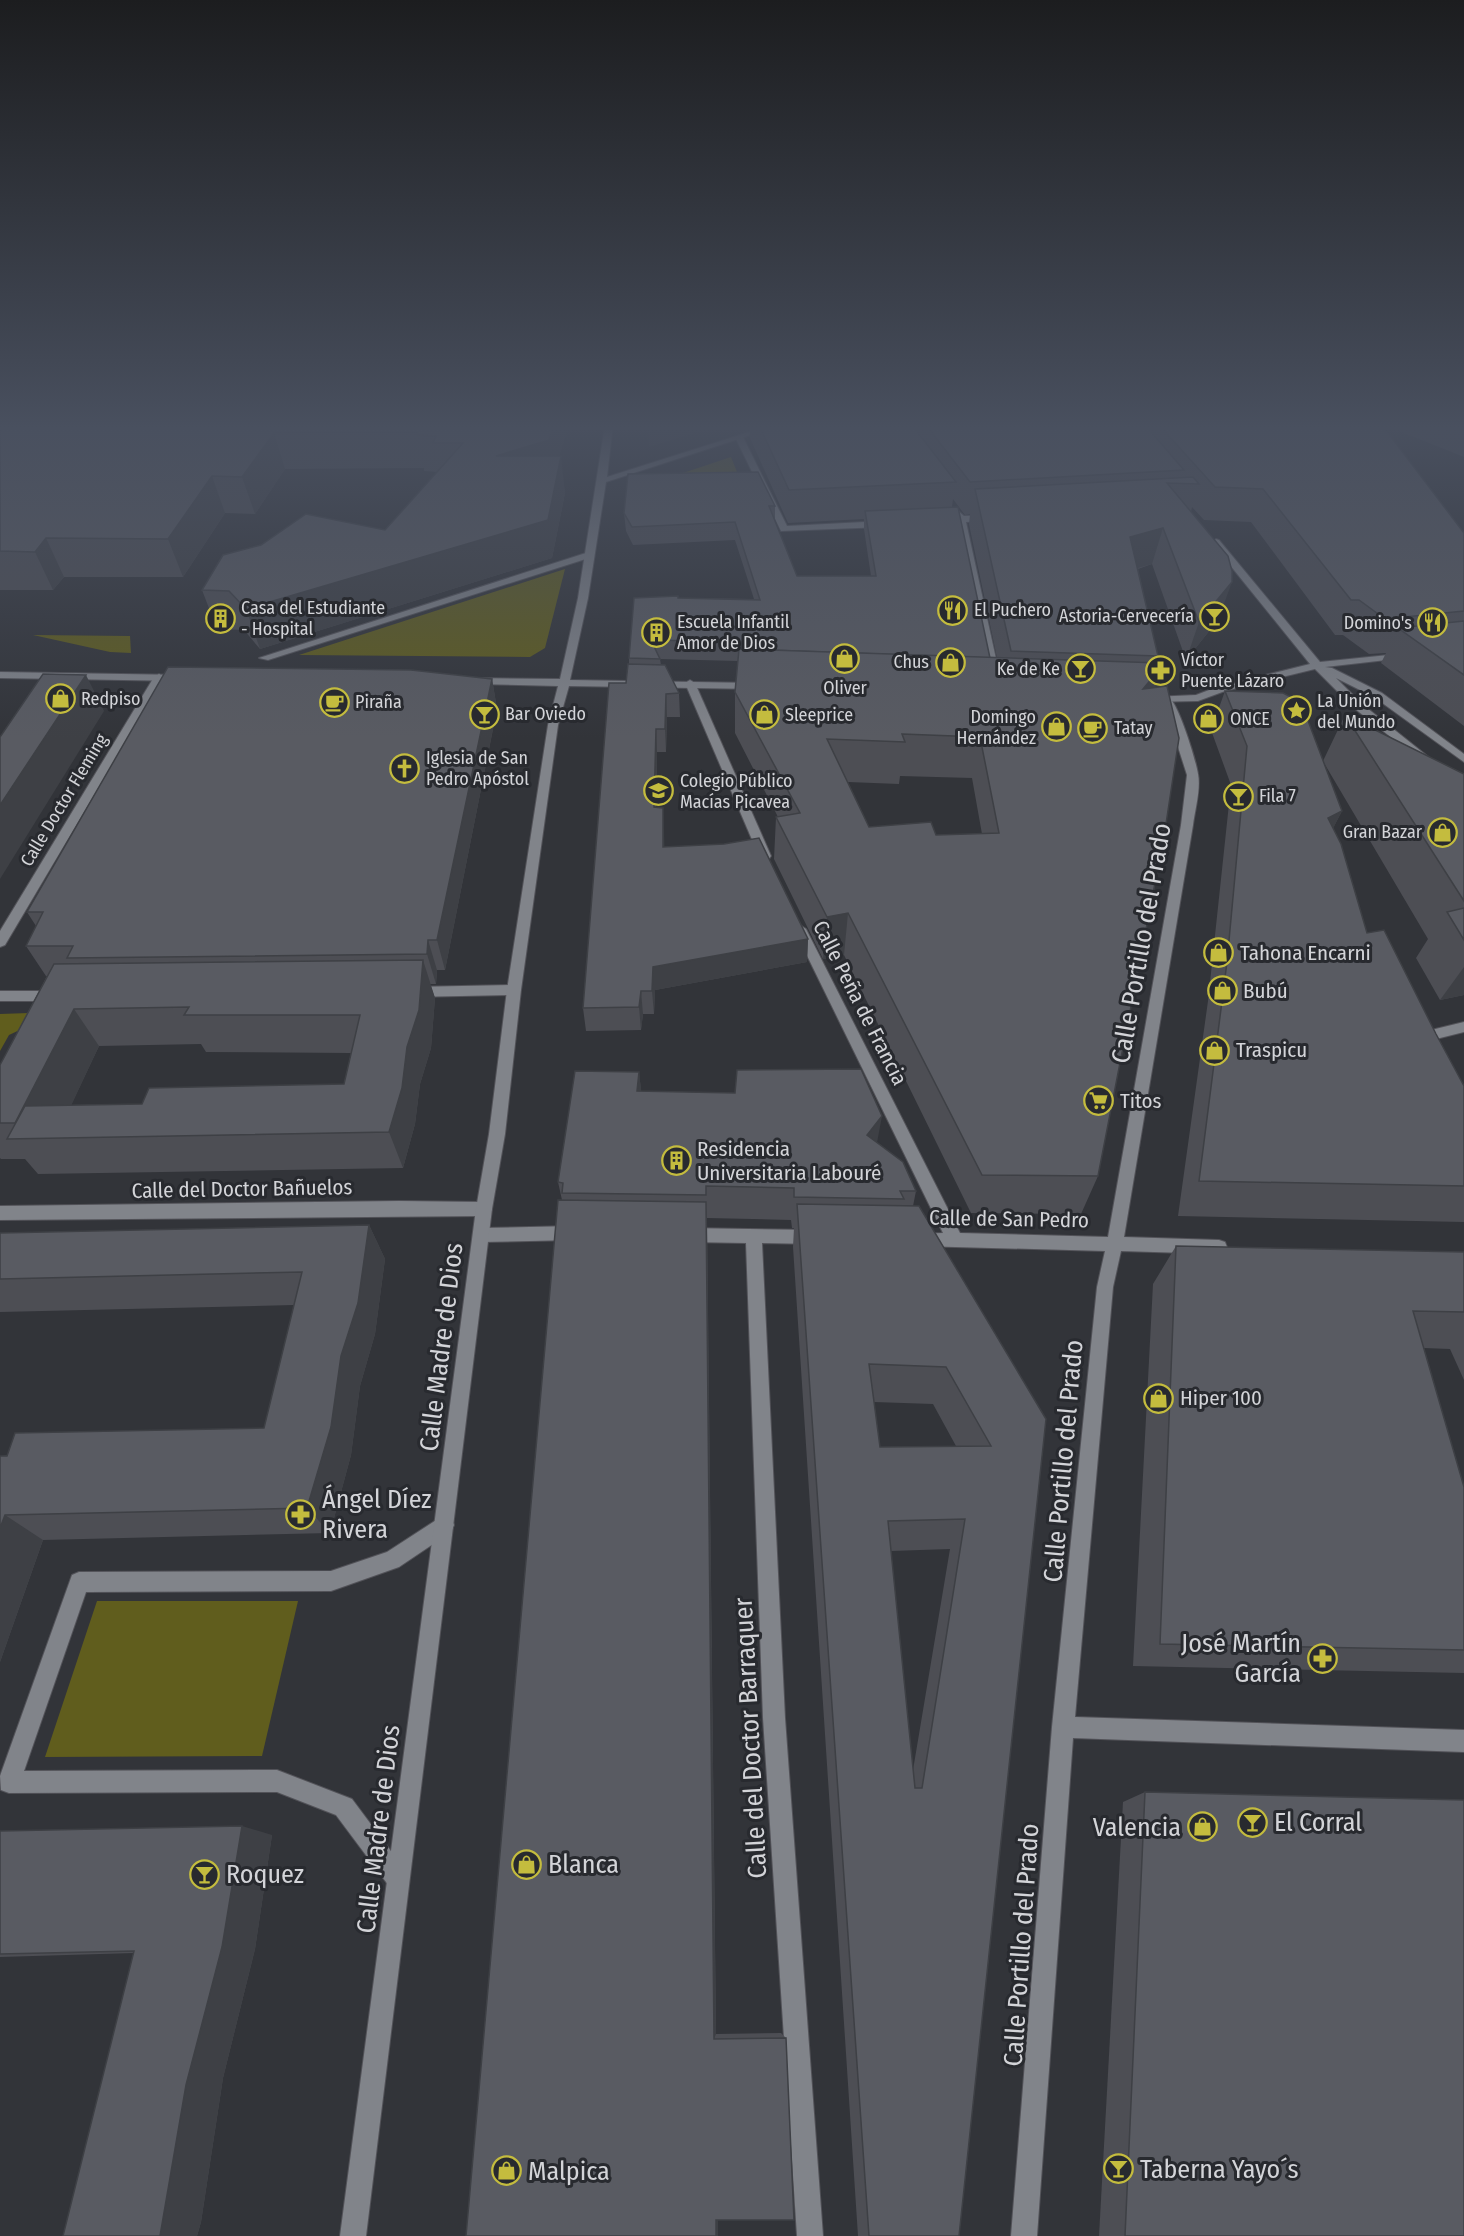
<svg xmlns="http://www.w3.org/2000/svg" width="1464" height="2236" viewBox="0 0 1464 2236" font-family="'Fira Sans Condensed',sans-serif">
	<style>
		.green { fill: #605d1d }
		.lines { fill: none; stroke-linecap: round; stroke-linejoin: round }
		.street-casing { stroke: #525258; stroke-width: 2 }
		.secondary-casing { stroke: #525258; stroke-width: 2 }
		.street { fill: #81848a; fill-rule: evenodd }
		.secondary { fill: #81848a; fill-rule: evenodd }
		.wall { fill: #4d4e54; fill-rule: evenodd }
		.shaded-wall { fill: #3e4045 }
		.building { fill: #595b62; stroke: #3e4045; stroke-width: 1.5; fill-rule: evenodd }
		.labels { text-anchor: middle; stroke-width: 6; stroke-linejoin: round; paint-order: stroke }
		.far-poi-label { font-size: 18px; fill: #d3d4d8; stroke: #282a2f; text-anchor: start }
		.far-street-label { font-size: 18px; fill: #d3d4d8; stroke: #282a2f }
		.poi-label { font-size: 21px; fill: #d3d4d8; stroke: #282a2f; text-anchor: start }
		.street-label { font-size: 21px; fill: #d3d4d8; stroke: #282a2f }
		.near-street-label { font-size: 26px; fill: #d3d4d8; stroke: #282a2f }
		.near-poi-label { font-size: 26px; fill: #d3d4d8; stroke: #282a2f; text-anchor: start }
	</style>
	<rect width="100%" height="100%" fill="#323439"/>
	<g class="green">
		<polygon points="731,457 743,487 635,489"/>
		<polygon points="565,569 545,648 530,657 299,655"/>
		<polygon points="33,635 130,636 131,653 110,652"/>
		<polygon points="58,1012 9,1035 0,1051 0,1014"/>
		<polygon points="97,1601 298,1601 262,1756 45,1757"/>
	</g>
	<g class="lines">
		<defs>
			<g id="street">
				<polygon points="739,435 743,437 787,526 884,521 888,524 884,527 781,531 735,437"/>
				<polygon points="956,509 964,516 989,515 993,518 989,521 966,522 1000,677 995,680 990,677 957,522 941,523 937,520 941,517 955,517 952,512"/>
				<polygon points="589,552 592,553 592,557 268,660 259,658"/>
				<polygon points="159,674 164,677 5,945 0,947 0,931 154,677"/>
				<polygon points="690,680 695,683 771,856 769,859 765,860 759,856 685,683"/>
				<path d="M 1168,697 C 1178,701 1196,761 1198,774 C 1201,789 1195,809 1193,825 L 1124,1237 L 1219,1240 L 1225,1242 L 1227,1247 L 1225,1252 L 1219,1254 L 1121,1251 L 1113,1287 L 1075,1717 L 1464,1730 L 1464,1752 L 1073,1738 L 1037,2236 L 1011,2236 L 1052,1727 L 1097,1287 L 1105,1251 L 919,1246 L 913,1244 L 911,1239 L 913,1234 L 943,1233 L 794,929 L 800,925 L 806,929 L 960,1233 L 1108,1237 L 1181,825 L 1187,775 L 1163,700 Z"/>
				<polygon points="514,985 521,990 514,995 412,997 405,992 412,987"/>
				<polygon points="0,991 55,991 62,996 55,1001 0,1001"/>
				<polygon points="1464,1022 1464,1032 1432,1040 1434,1044 1432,1048 1422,1048 1417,1037 1419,1033"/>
				<polygon points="399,1201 484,1202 490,1204 492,1209 490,1214 484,1216 0,1220 0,1206"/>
				<polygon points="574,1226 580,1228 582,1233 580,1238 574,1240 481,1242 475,1240 473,1235 475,1230 481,1228"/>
				<polygon points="688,1228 814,1230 820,1232 822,1237 820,1242 814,1244 762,1243 785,1718 823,2236 797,2236 763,1718 746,1243 688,1242 682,1240 680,1235 682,1230"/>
				<polygon points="444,1515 451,1518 454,1525 451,1532 399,1567 331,1591 86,1592 24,1771 277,1770 352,1799 405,1870 409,1878 405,1886 397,1890 389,1886 336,1815 277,1792 9,1793 1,1790 0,1776 72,1575 79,1572 331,1571 387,1552"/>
			</g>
			<g id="secondary">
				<polygon points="605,425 613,425 607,477 771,425 782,425 606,482 588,598 570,680 756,683 761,686 756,689 569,686 558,725 521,990 505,1134 492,1209 366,2236 340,2236 476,1209 489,1134 507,990 548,725 558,686 474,684 469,681 474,678 560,679 578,598"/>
				<polygon points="1216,539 1219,540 1320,662 1408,653 1408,657 1404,658 1325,667 1332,668 1382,693 1464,754 1464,762 1374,697 1336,678 1362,704 1431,759 1429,761 1421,761 1354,708 1315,669 1225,691 1198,701 1148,702 1148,698 1152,697 1196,695 1217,687 1310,664 1213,544 1212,542"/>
				<polygon points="0,672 183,675 188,678 183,681 0,678"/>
			</g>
		</defs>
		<use href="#street" class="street-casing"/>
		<use href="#secondary" class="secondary-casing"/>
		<use href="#street" class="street"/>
		<use href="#secondary" class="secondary"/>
	</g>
	<g class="wall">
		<polygon points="0,425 566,434 559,456 565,493 552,558 260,649 244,630 217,629 202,590 385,530 438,472 424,471 424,468 285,469 255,514 225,513 183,577 64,577 53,590 0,590"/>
		<path d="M 744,425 L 1382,425 L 1464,533 L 1464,726 L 1381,663 L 1386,653 L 1369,654 L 1343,635 L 1335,635 L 1251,522 L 1204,520 L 1192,507 L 1191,512 L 1218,620 L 1186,660 L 1152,564 L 1138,569 L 1158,656 L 1156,663 L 1162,666 L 1155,687 L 1098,1176 L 1081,1214 L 971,1213 L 844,955 L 823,959 L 774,859 L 776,817 L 778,817 L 735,733 L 735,692 L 738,661 L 660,659 L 661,665 L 679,693 L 680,717 L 667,717 L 666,752 L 657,752 L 656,807 L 664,831 L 664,847 L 808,939 L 807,962 L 655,990 L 654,1014 L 643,1014 L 641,1030 L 586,1031 L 583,1008 L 629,664 L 629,658 L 678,598 L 754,599 L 735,540 L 633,545 L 626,531 L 624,513 L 775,506 L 775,522 L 797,576 L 871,576 L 864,529 L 864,519 L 788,523 L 750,438 L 750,429 L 747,430 ZM 953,499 L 965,515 L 970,514 L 969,524 L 997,658 L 990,658 L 952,507 ZM 900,776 L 972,778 L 982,834 L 936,835 L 869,827 L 848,782 L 899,784 Z"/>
		<polygon points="1384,425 1464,425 1464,457"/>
		<path d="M 492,679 L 497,709 L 445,970 L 437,970 L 436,984 L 430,984 L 435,998 L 431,1048 L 420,1084 L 415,1124 L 403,1168 L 38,1174 L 25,1159 L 1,1159 L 0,1158 L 0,1065 L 47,976 L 46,976 L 26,946 L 36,926 L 27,912 ZM 201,1044 L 206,1052 L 351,1053 L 344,1084 L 142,1104 L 71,1105 L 99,1046 Z"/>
		<polygon points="1225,691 1323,761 1345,715 1464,774 1464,995 1440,1000 1416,958 1428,939 1324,763 1342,811 1333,828 1367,933 1436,1034 1464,1086 1464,1222 1178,1216 1208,1001 1231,785 1211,730"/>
		<path d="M 639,1072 L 641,1091 L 877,1143 L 916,1191 L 913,1206 L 1046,1419 L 959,2236 L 858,2236 L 793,1247 L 794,1228 L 792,1228 L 791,1220 L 707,1218 L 716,2034 L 781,2033 L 786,2038 L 718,2220 L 718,2236 L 466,2236 L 562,1200 L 558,1182 ZM 874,1402 L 933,1404 L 956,1446 L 880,1447 ZM 950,1549 L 913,1770 L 891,1551 Z"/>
		<polygon points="369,1225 385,1259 375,1334 360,1386 351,1455 330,1533 43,1540 0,1662 0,1456 264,1428 294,1305 0,1312 0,1233"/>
		<polygon points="1176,1246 1464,1252 1464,1380 1450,1349 1424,1348 1464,1487 1464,1673 1133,1666 1153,1284"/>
		<polygon points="1145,1792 1464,2236 1099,2236 1123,1802"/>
		<polygon points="0,1831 272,1835 255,1949 223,2078 201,2222 197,2236 63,2236 134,1953 0,1957"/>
	</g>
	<g class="shaded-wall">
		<polygon points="554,425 565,425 566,434 553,476 496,456"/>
		<polygon points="648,425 722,425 649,447"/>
		<polygon points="747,425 750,425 750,429 747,430"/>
		<polygon points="1146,425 1154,425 1148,443 1141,445"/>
		<polygon points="274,433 285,469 255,514 242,477"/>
		<polygon points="561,456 565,493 552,558 260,649 246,609"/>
		<polygon points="212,476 225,513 183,577 168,539"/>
		<polygon points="1163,528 1152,564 1120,573 1130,537"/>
		<polygon points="46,538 64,577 53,590 35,552"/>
		<polygon points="1232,582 1218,620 1186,660 1199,622"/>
		<polygon points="1162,666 1149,707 1143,689"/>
		<polygon points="86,675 104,711 0,879 0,805"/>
		<polygon points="492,679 497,709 445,970 437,940"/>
		<polygon points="666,694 667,717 666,752 665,729"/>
		<polygon points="656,729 657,752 655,831 654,807"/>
		<polygon points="663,808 664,831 665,871 663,847"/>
		<polygon points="1342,811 1322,850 1328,818"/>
		<polygon points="848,913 844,955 823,959 827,917"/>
		<polygon points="808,939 807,962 655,990 654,1014 652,991 653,967"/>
		<polygon points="428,940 437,970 436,984 427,954"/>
		<polygon points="423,960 435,998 431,1048 420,1084 415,1124 403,1168 389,1132"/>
		<polygon points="1464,967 1464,995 1440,1000"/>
		<polygon points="641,991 643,1014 641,1030 639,1007"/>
		<polygon points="74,1009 99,1046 56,1138 15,1123"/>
		<polygon points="639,1072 643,1105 637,1091"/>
		<polygon points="882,1116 876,1148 867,1135"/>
		<polygon points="706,1202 707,1245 716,2034 714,2039"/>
		<polygon points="369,1225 385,1259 375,1334 360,1386 351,1455 330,1533 307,1508 341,1356"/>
		<polygon points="5,1515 43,1540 0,1662 0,1528"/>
		<polygon points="242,1826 272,1835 255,1949 223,2078 201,2222 197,2236 160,2236 186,2085"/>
		<polygon points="718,2198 718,2236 716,2236 716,2220"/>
	</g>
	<g class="building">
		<polygon points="0,425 554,425 549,440 496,456 561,456 548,520 246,609 229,591 202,590 223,555 261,545 306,514 385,530 463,443 433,443 436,436 417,435 418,432 274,433 242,477 212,476 168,539 46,538 35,552 0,551"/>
		<polygon points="759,425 912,425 956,482 789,490"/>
		<polygon points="926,425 1145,425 1184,470 970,482"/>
		<polygon points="1159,425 1382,425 1464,533 1464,611 1385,619 1359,600 1351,600 1263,489 1215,487"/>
		<polygon points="758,472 775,506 769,506 797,576 876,576 865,511 958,507 990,658 741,649 741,642 651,640 660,659 629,658 634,598 678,596 678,598 760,600 735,522 632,527 624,513 628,474"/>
		<polygon points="1193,477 1199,484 1167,483 1228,556 1232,571 1232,582 1199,622 1163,528 1130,537 1158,656 1011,651 975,489"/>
		<polygon points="1464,621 1464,675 1398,628"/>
		<path d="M 739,649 L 1161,663 L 1162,666 L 1143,689 L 1167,686 L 1179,738 L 1164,837 L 1098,1176 L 982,1175 L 848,913 L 827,917 L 776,817 L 800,813 L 735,692 ZM 902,734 L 980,737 L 999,833 L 936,835 L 931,822 L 869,827 L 827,739 L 905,742 Z"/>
		<polygon points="628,664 665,665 679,693 666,694 665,729 656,729 654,807 663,808 663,847 724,844 759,838 808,939 653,967 652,991 641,991 639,1007 583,1008 609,683 626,683"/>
		<polygon points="168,667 411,670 492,679 437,940 428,940 427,954 67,958 73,946 26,946 43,912 27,912"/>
		<polygon points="43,674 86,675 0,805 0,737"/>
		<polygon points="1225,691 1283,693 1301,702 1342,811 1328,818 1341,844 1367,933 1384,930 1436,1034 1464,1086 1464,1186 1199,1181 1227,962 1247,746"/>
		<polygon points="1345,715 1464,774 1464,901"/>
		<polygon points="1464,908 1464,940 1447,912"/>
		<polygon points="423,960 419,1010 407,1047 402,1088 389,1132 7,1139 25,1106 142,1104 149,1088 344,1084 360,1015 184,1015 189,1007 74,1009 15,1123 0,1123 0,1065 54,964"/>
		<polygon points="861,1069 882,1116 867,1135 903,1162 916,1191 900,1191 904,1199 794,1197 794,1188 706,1186 706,1195 562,1193 563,1183 558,1182 575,1071 639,1072 637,1091 735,1093 737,1070"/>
		<polygon points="558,1200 706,1202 714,2039 786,2038 794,2220 716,2220 716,2236 466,2236"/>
		<path d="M 797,1204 L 919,1206 L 1046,1419 L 959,2236 L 869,2236 ZM 869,1364 L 946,1367 L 991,1446 L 880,1447 ZM 965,1519 L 922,1788 L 915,1788 L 888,1521 Z"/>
		<polygon points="369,1225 358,1303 341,1356 331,1427 307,1508 5,1515 0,1528 0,1456 7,1456 15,1433 264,1428 302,1272 0,1279 0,1233"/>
		<polygon points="1176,1246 1464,1252 1464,1312 1413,1311 1464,1487 1464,1650 1160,1644"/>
		<polygon points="1145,1792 1464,1800 1464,2236 1125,2236"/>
		<polygon points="242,1826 222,1947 186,2085 160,2236 63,2236 134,1951 0,1954 0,1831"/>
	</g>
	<linearGradient id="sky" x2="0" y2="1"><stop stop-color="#1c1d1f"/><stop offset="0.58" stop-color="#49505f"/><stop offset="1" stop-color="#49505f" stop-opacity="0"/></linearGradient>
	<rect width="1464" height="738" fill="url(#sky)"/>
	<defs>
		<symbol id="restaurant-ring" viewBox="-11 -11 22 22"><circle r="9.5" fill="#282a2f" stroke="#c4bc3e" stroke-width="1.5"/><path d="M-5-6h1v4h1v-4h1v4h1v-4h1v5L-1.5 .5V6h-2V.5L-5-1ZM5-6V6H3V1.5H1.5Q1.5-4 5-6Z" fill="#c4bc3e"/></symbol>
		<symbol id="bar-ring" viewBox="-11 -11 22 22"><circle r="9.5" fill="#282a2f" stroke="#c4bc3e" stroke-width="1.5"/><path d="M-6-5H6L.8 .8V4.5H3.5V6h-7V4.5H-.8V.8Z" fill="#c4bc3e"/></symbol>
		<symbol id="building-ring" viewBox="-11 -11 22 22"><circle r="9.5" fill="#282a2f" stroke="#c4bc3e" stroke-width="1.5"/><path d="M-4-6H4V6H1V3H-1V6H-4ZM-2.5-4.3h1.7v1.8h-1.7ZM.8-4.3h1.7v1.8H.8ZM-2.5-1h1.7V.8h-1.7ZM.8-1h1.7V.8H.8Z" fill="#c4bc3e"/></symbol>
		<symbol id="shop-ring" viewBox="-11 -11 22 22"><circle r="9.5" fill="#282a2f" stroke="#c4bc3e" stroke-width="1.5"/><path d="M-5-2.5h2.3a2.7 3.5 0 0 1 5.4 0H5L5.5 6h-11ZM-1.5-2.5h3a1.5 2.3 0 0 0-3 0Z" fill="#c4bc3e"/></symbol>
		<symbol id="pharmacy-ring" viewBox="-11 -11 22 22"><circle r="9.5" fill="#282a2f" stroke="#c4bc3e" stroke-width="1.5"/><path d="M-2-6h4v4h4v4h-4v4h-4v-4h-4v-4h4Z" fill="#c4bc3e"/></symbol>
		<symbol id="cafe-ring" viewBox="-11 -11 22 22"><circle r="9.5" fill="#282a2f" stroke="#c4bc3e" stroke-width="1.5"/><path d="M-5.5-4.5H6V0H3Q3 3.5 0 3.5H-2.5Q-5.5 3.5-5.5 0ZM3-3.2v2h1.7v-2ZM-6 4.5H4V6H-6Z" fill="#c4bc3e"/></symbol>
		<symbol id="sight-ring" viewBox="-11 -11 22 22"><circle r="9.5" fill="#282a2f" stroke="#c4bc3e" stroke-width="1.5"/><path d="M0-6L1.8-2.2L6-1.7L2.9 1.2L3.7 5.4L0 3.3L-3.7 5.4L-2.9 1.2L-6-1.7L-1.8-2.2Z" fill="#c4bc3e"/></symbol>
		<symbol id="church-ring" viewBox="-11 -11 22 22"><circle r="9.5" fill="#282a2f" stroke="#c4bc3e" stroke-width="1.5"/><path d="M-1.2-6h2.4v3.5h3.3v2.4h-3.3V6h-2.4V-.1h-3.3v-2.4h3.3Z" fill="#c4bc3e"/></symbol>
		<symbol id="school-ring" viewBox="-11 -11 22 22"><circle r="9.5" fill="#282a2f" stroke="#c4bc3e" stroke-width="1.5"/><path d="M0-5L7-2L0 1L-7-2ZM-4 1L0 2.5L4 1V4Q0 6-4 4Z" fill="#c4bc3e"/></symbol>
		<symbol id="supermarket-ring" viewBox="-11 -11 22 22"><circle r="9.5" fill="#282a2f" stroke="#c4bc3e" stroke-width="1.5"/><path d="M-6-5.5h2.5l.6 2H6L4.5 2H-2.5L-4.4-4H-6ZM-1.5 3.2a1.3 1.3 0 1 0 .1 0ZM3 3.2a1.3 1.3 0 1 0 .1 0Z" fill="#c4bc3e"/></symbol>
	</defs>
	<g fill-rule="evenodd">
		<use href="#restaurant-ring" x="936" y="594" width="33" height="33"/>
		<use href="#bar-ring" x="1198" y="600" width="33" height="33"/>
		<use href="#building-ring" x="204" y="602" width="33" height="33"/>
		<use href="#restaurant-ring" x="1416" y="606" width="33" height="33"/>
		<use href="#building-ring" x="640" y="616" width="33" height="33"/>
		<use href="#shop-ring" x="828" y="642" width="33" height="33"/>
		<use href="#shop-ring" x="934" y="646" width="33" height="33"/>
		<use href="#bar-ring" x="1064" y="652" width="33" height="33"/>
		<use href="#pharmacy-ring" x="1144" y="654" width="33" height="33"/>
		<use href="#shop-ring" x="44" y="682" width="33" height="33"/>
		<use href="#cafe-ring" x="318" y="686" width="33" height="33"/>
		<use href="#sight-ring" x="1280" y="694" width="33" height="33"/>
		<use href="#bar-ring" x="468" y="698" width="33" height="33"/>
		<use href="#shop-ring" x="748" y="698" width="33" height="33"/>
		<use href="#shop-ring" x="1192" y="702" width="33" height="33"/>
		<use href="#shop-ring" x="1040" y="710" width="33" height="33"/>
		<use href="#cafe-ring" x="1076" y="712" width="33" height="33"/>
		<use href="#church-ring" x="388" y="752" width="33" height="33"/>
		<use href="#school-ring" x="642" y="774" width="33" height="33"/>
		<use href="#bar-ring" x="1222" y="780" width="33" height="33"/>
		<use href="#shop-ring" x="1426" y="816" width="33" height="33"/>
		<use href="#shop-ring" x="1202" y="936" width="33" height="33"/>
		<use href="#shop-ring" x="1206" y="974" width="33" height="33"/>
		<use href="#shop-ring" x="1198" y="1034" width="33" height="33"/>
		<use href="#supermarket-ring" x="1082" y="1084" width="33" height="33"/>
		<use href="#building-ring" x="660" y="1144" width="33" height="33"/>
		<use href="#shop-ring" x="1142" y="1382" width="33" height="33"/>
		<use href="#pharmacy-ring" x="284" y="1498" width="33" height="33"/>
		<use href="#pharmacy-ring" x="1306" y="1642" width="33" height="33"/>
		<use href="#bar-ring" x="1236" y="1806" width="33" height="33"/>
		<use href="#shop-ring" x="1186" y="1810" width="33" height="33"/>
		<use href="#shop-ring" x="510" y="1848" width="33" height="33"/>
		<use href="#bar-ring" x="188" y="1858" width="33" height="33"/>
		<use href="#bar-ring" x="1102" y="2152" width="33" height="33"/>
		<use href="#shop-ring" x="490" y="2154" width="33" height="33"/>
	</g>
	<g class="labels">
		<g class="far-poi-label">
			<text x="241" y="614">Casa del Estudiante<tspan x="241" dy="21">- Hospital</tspan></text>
			<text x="974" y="616">El Puchero</text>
			<text x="1194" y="622" text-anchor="end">Astoria-Cervecería</text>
			<text x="677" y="628">Escuela Infantil<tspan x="677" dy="21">Amor de Dios</tspan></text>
			<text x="1412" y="629" text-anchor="end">Domino's</text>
			<text x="1181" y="666">Víctor<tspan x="1181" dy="21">Puente Lázaro</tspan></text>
			<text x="929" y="668" text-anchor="end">Chus</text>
			<text x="1060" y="675" text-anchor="end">Ke de Ke</text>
			<text x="845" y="694" text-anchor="middle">Oliver</text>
			<text x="81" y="705">Redpiso</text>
			<text x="1317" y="707">La Unión<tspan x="1317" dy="21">del Mundo</tspan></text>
			<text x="355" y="708">Piraña</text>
			<text x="505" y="720">Bar Oviedo</text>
			<text x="785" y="721">Sleeprice</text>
			<text x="1036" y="723" text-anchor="end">Domingo<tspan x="1036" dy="21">Hernández</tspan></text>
			<text x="1230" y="725">ONCE</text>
			<text x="1114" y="734">Tatay</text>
			<text x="426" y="764">Iglesia de San<tspan x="426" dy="21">Pedro Apóstol</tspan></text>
			<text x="680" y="787">Colegio Público<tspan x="680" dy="21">Macías Picavea</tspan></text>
			<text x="1259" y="802">Fila 7</text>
			<text x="1422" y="838" text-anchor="end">Gran Bazar</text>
		</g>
		<g class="far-street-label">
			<text transform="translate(64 800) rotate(-59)" y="6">Calle Doctor Fleming</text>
		</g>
		<g class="poi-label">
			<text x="1240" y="960">Tahona Encarni</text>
			<text x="1243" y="998">Bubú</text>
			<text x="1236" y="1057">Traspicu</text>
			<text x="1120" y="1108">Titos</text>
			<text x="697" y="1156">Residencia<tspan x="697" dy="24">Universitaria Labouré</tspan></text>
			<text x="1180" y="1405">Hiper 100</text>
		</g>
		<g class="street-label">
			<text transform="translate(860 1003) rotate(63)" y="7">Calle Peña de Francia</text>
			<text transform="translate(242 1189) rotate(-1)" y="7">Calle del Doctor Bañuelos</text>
			<text transform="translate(1009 1219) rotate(1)" y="7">Calle de San Pedro</text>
		</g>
		<g class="near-street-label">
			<text transform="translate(1141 943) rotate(-80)" y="9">Calle Portillo del Prado</text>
			<text transform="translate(441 1347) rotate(-83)" y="9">Calle Madre de Dios</text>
			<text transform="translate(1063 1461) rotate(-85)" y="9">Calle Portillo del Prado</text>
			<text transform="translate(750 1738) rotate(-93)" y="9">Calle del Doctor Barraquer</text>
			<text transform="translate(378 1829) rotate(-83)" y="9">Calle Madre de Dios</text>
			<text transform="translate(1021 1945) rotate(-86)" y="9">Calle Portillo del Prado</text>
		</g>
		<g class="near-poi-label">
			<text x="322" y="1508">Ángel Díez<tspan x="322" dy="30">Rivera</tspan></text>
			<text x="1301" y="1652" text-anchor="end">José Martín<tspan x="1301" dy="30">García</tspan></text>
			<text x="1274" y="1831">El Corral</text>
			<text x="1181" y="1836" text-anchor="end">Valencia</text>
			<text x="548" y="1873">Blanca</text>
			<text x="226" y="1883">Roquez</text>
			<text x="1140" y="2178">Taberna Yayo´s</text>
			<text x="528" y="2180">Malpica</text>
		</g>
	</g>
</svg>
